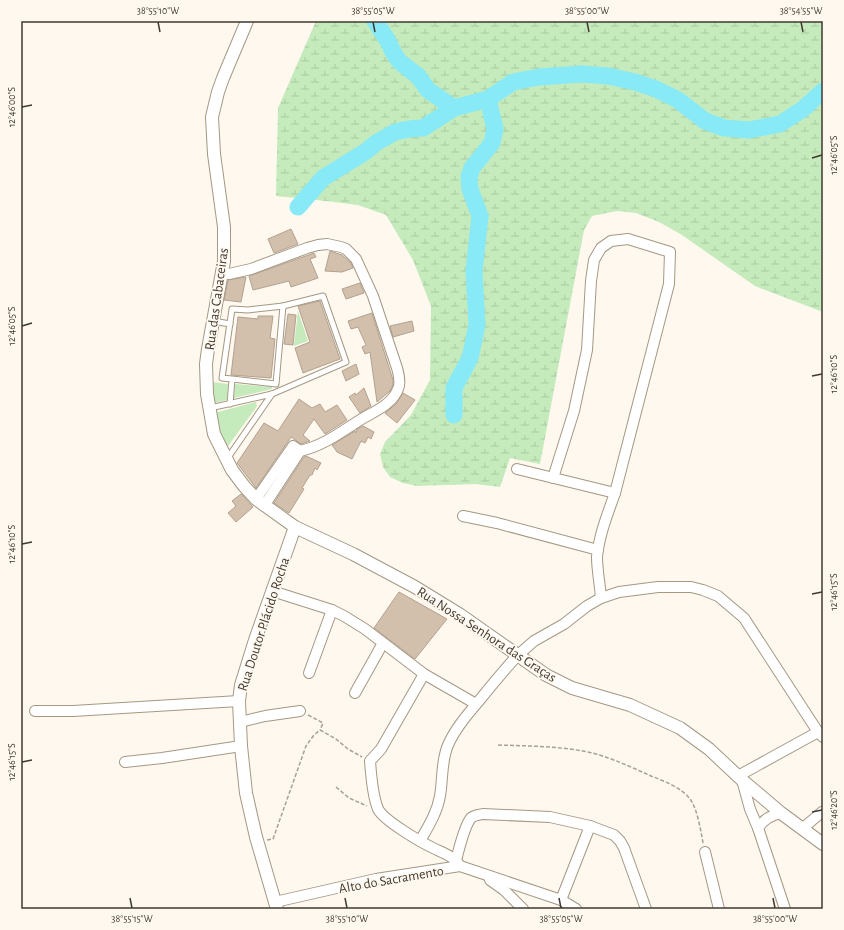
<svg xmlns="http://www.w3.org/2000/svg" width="844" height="930" viewBox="0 0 844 930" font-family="'Alegreya Sans',sans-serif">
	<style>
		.grass { fill: #c5ebbc }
		.wetland { fill: url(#wetland-marsh) }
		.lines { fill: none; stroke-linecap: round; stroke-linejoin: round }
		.river { stroke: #88e9f7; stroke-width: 17 }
		.building { fill: #d2c0ad; stroke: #b3a18f }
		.service-casing { stroke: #a59883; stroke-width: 7 }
		.minor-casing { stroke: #a59883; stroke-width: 12 }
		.tertiary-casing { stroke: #a59883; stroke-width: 14 }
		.path { stroke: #a6a098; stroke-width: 1.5; stroke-dasharray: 4 2; stroke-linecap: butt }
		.service { stroke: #fff; stroke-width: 5 }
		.minor { stroke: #fff; stroke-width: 10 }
		.tertiary { stroke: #fff; stroke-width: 12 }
		.ticks { fill: none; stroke: #3f3931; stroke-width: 1.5 }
		.labels { text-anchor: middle; stroke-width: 3.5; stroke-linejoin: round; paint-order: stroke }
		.street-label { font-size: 14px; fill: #3f3931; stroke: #fef8ef }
		.neatline { fill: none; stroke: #3f3931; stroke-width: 1.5 }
		.ticks-label { font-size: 10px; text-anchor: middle; fill: #3f3931 }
	</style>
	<defs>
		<pattern id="wetland-marsh" width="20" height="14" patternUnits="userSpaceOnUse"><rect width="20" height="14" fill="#c5ebbc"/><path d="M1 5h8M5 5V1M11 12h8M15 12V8" fill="none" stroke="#aacaa2"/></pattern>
	</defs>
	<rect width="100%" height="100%" fill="#fef8ef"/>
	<g class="grass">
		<polygon points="298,311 308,341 294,346"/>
		<polygon points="212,382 228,384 227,400 213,403"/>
		<polygon points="235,384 272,387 272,389 234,398"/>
		<polygon points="256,402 257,406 226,449 220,437 214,413"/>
	</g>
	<polygon class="wetland" points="316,21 823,21 823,312 755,286 682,235 659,222 636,213 617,211 592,216 584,230 540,464 510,458 500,487 475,484 417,486 403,483 390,477 383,467 380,454 385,442 411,415 430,380 431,306 413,260 386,215 358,205 326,201 276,196 278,108"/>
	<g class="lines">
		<g class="river">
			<polyline points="375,21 388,41 394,54 400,62 418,76 428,90 454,108"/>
			<polyline points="298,207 323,178 365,152 376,143 395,132 409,129 423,128 454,108 488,99 513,82 539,77 582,74 608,76 635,82 656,89 678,100 705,121 724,128 749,130 780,124 803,109 823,91"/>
			<polyline points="454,415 454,388 470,358 477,325 474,271 480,216 470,189 469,177 472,168 492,143 495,129 488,99"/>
		</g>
	</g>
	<g class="building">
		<polygon points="291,229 298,244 274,253 268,239"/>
		<polygon points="330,251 342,255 351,263 353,268 342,272 325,271"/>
		<polygon points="314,253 316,257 310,259 318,278 291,287 289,281 253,290 249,276"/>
		<polygon points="246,277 241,302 224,300 228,280"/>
		<polygon points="360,283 364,293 346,299 342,289"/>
		<polygon points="320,301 340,359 303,373 295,348 310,342 298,306"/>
		<polygon points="372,313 393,380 393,385 390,391 377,402 370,352 365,354 362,347 366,345 358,327 351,329 348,321"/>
		<polygon points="288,314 296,315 293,345 284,344"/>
		<polygon points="258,316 273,316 270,338 275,339 271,378 231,375 238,317 258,319"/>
		<polygon points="412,321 414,331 393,337 390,326"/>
		<polygon points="356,364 359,374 346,381 342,371"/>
		<polygon points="364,388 371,406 360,413 349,397 355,393 356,395"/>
		<polygon points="403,393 415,400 397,423 385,413 396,404"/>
		<polygon points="299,399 312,408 320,404 325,412 337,405 347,420 325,434 314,419 303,435 310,441 301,444 291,437 256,488 237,463 264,423 278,431"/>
		<polygon points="363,426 374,432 371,439 368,437 365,443 361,441 352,459 337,452 332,445 355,431 356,433 357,429"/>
		<polygon points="306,456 321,463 317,470 315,468 312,475 310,475 302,488 304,489 289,513 274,503 304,457"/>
		<polygon points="241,494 253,507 236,522 228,513 236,506 232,501"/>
		<polygon points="399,592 447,619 415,659 374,628"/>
	</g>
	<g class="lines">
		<defs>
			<g id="service">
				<polyline points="213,321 230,324"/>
				<polyline points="230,404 232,379 276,384 283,306 248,310 232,309 222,378 232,379"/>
				<polyline points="210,408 272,394 346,362 323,296 283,306"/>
				<polyline points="227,459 272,394"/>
			</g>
			<g id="minor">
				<path d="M 222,273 L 229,274 L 251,269 L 307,248 L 318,245 L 327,244 L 341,247 L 346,249 L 356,259 L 373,296 L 397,368 C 399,375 401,383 398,389 C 392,405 373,412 360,420 C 341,432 323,446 300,451"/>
				<polyline points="517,469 615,493"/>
				<path d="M 553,478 L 574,411 L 587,350 L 591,281 L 594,260 L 601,248 L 611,241 L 628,239 L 670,252 L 669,284 L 615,493 C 608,513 599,535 597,557 C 597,570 600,584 601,598"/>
				<polyline points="256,499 293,446 300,451"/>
				<polyline points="264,506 300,451"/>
				<polyline points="463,516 497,523 598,550"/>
				<polyline points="272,591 332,610 344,616 365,629 424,674 476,704"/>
				<polyline points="309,673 332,610"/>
				<path d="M 424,674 L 381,749 L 370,761 C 371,775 373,797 378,809 C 384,821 421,842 433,848 C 443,853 454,856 460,866 L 561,900 L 576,909"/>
				<polyline points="355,693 383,643"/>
				<polyline points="35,711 73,711 239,701"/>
				<polyline points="240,722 265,716 300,711"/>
				<polyline points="125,762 162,758 241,746"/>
				<polyline points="738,776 818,732"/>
				<polyline points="742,780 750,809 758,828 785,909"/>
				<path d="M 758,828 C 764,819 770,816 781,813"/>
				<polyline points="803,828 822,812 823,814"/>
				<path d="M 420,841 C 428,827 437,813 440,796 C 443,779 441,761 448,745 C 455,729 467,715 478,702 C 491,686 504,670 518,655 L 534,641 L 564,624 L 587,606 L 601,598 L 619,592 L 658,587 L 691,587 L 703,590 L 718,596 L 744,618 L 818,732 L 823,737"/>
				<polyline points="705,852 719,909"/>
				<path d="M 456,860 C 459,850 464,826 471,818 C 474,815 479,815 483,814 L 550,817 L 590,826 L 614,835 L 620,841 L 624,848 L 646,909"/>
				<polyline points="490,880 504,890 523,909"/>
				<polyline points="561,900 590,826"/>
				<polyline points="275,902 376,879 460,866"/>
			</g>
			<g id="tertiary">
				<polyline points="247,21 223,78 218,92 212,117 214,154 224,227 224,261 208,349 206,364 207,394 214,434 232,470 244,486 256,499 295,527 353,554 415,587 459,614 546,675 572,688 630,705 680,728 709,749 742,780 781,813 823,844"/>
				<polyline points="277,909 256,837 246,793 241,746 239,701 241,685 255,640 295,527"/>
			</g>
		</defs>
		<use href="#service" class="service-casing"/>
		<use href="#minor" class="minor-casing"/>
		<use href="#tertiary" class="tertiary-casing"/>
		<g class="path">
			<polyline points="308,715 323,723 320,730"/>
			<polyline points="320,730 336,739 348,749 362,757"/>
			<path d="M 498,745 C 528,746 558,746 588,752 C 610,757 631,767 651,776 C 664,781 682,788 690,799 C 697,808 701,831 703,843"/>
			<polyline points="336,787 349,798 367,806"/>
			<polyline points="267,840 273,839 306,746 314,735 320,730"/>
		</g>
		<use href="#service" class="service"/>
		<use href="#minor" class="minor"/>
		<use href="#tertiary" class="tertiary"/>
	</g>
	<path class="ticks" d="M 158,22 L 160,32M 373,22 L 375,32M 587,22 L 589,32M 801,22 L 803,32M 22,107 L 32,105M 812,158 L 822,155M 22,326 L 32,323M 812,376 L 822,374M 22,544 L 32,542M 812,594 L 822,592M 22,762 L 32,760M 812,812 L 822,810M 130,898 L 132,908M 345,898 L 347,908M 559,898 L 561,908M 773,898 L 775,908"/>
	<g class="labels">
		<g class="street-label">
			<text transform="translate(216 299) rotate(-82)" y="5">Rua das Cabaceiras</text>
			<text transform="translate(263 624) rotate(-72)" y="5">Rua Doutor Plácido Rocha</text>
			<text transform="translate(487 634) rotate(33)" y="5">Rua Nossa Senhora das Graças</text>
			<text transform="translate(391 879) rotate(-10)" y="5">Alto do Sacramento</text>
		</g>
	</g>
	<rect width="844" height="930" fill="none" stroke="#fef8ef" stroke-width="44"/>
	<rect x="22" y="22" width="800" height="886" class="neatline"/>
	<g class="ticks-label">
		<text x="158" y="14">38°55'10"W</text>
		<text x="373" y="14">38°55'05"W</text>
		<text x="587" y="14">38°55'00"W</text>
		<text x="801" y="14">38°54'55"W</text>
		<text transform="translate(11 107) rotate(-90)" y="4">12°46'00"S</text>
		<text transform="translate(833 155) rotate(-90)" y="4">12°46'05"S</text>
		<text transform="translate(11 326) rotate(-90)" y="4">12°46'05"S</text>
		<text transform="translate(833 374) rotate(-90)" y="4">12°46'10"S</text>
		<text transform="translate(11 544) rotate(-90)" y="4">12°46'10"S</text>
		<text transform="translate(833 592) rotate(-90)" y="4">12°46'15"S</text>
		<text transform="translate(11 762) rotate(-90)" y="4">12°46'15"S</text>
		<text transform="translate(833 810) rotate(-90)" y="4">12°46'20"S</text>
		<text x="132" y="922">38°55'15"W</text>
		<text x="347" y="922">38°55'10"W</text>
		<text x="561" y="922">38°55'05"W</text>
		<text x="775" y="922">38°55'00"W</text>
	</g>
</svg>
